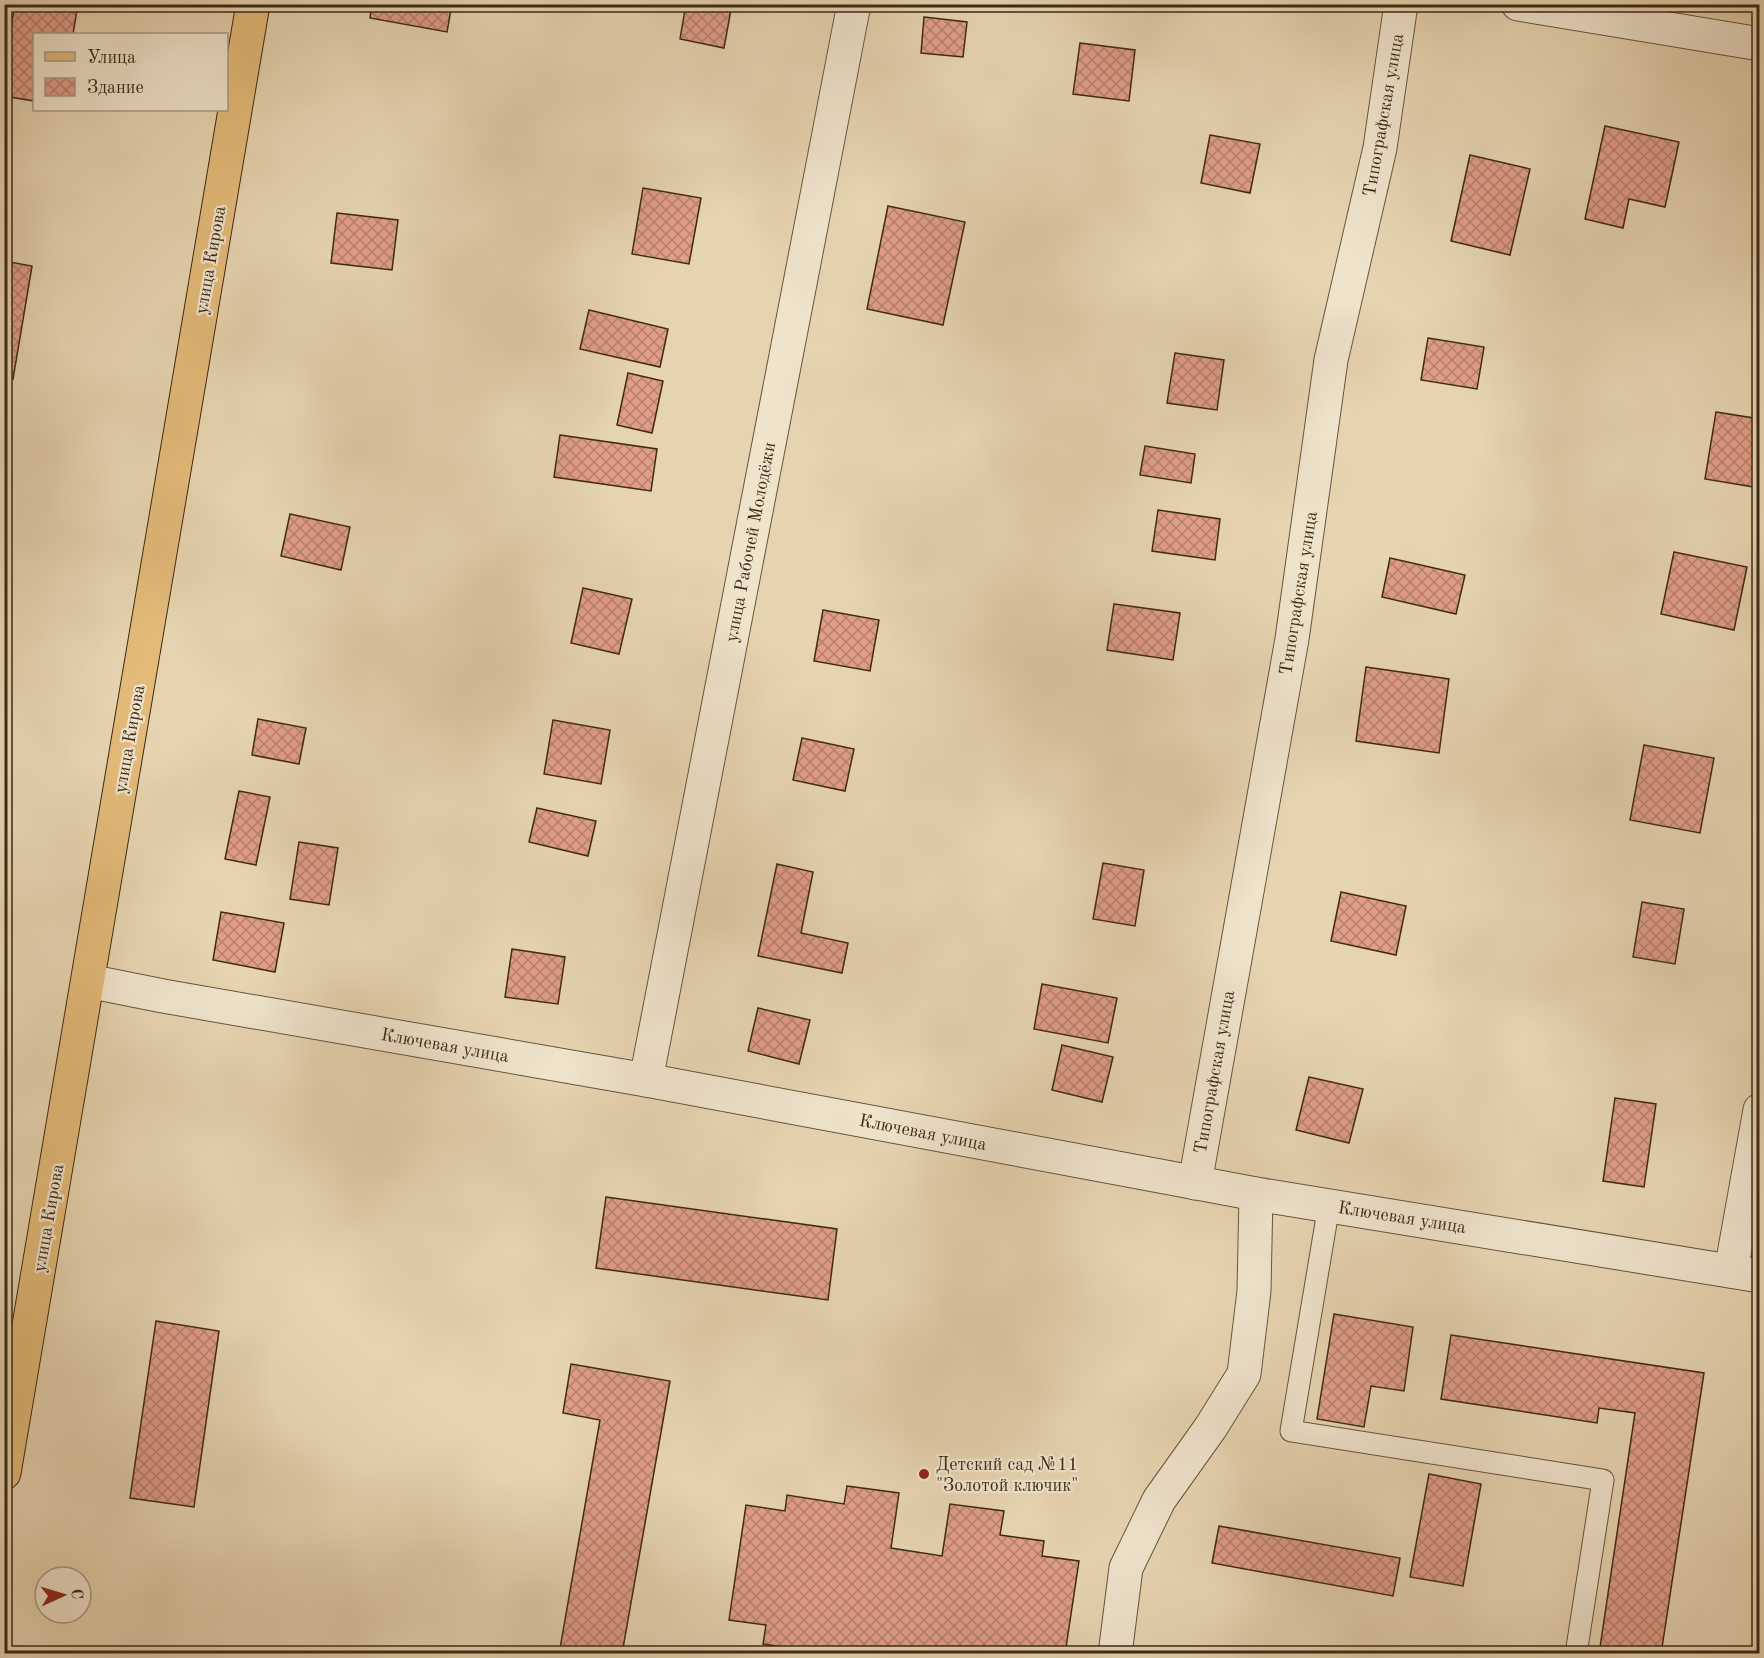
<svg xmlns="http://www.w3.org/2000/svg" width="1764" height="1658" viewBox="0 0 1764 1658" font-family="'Old Standard TT',serif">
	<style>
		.building { fill: url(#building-cross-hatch); stroke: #3d2a16; stroke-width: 1.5 }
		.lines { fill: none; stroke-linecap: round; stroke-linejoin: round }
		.service-casing { stroke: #67543c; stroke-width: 23 }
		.minor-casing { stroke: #67543c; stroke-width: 35 }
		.primary-casing { stroke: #3d2a16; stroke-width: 35 }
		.service { stroke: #efe3cc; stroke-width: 21 }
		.minor { stroke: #efe3cc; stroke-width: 33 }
		.primary { stroke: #e3ba78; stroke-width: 33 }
		.poi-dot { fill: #8f2418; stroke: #efe3cc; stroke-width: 2 }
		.labels { text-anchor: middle; stroke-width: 4.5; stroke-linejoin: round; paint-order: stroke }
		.street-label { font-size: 18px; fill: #3d2a16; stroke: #efe3cc }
		.poi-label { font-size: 18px; fill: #3d2a16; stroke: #efe3cc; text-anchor: start }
	</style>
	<defs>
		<pattern id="building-cross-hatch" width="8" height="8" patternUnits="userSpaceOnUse" patternTransform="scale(1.5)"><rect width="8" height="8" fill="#e09d87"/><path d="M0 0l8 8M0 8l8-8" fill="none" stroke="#b7806d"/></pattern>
	</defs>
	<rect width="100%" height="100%" fill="#e6d4b0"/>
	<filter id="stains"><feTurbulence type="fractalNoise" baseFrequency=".00333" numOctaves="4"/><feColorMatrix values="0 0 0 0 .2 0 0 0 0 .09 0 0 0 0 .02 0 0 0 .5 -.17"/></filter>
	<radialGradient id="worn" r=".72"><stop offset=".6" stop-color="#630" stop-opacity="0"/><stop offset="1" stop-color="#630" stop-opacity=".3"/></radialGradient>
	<g class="building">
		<polygon points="15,4 78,4 73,34 34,34 34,101 4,96 4,66"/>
		<polygon points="372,4 452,4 447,32 370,18"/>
		<polygon points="686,4 732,4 724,48 680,39"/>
		<polygon points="924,17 967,22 963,57 921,53"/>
		<polygon points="1080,43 1135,50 1129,101 1073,94"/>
		<polygon points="1605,126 1679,142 1665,207 1629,199 1623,228 1585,219"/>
		<polygon points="1210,135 1260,144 1250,193 1201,183"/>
		<polygon points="1470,155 1530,169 1510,255 1451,241"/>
		<polygon points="643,188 701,198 689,264 632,254"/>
		<polygon points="888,206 965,222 943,325 867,309"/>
		<polygon points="337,213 398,220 392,270 331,263"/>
		<polygon points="4,261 32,266 13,379 4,377"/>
		<polygon points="589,310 668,329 660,367 580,349"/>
		<polygon points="1428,338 1484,347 1477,389 1421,380"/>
		<polygon points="1175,353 1224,360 1217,410 1167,403"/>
		<polygon points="628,373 663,381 652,433 617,425"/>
		<polygon points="1716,412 1760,419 1760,488 1705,479"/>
		<polygon points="560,435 657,449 651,491 554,477"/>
		<polygon points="1145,446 1195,454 1191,483 1140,475"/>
		<polygon points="1158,510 1220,519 1215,560 1152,551"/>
		<polygon points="290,514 350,527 341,570 281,556"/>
		<polygon points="1674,552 1747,567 1734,630 1661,614"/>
		<polygon points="1390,558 1465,575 1456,614 1382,597"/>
		<polygon points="583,588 632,599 619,654 571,643"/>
		<polygon points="1114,604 1180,613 1173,660 1107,650"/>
		<polygon points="823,610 879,620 870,671 814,661"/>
		<polygon points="1366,667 1449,679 1439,753 1356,741"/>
		<polygon points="258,719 306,728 299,764 252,755"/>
		<polygon points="553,720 610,730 601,784 544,774"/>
		<polygon points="802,738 854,749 845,791 793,780"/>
		<polygon points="1644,745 1714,758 1700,833 1630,820"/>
		<polygon points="239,791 270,797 256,865 225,859"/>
		<polygon points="537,808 596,821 588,856 529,842"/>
		<polygon points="299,842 338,848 329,905 290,899"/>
		<polygon points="1103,863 1144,870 1135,926 1093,919"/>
		<polygon points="777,864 813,872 801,933 848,943 842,973 758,956"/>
		<polygon points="1341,892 1406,906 1396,955 1331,941"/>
		<polygon points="1642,902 1684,909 1675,964 1633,957"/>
		<polygon points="221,912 284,923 275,972 213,960"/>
		<polygon points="512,949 565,957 558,1004 505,997"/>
		<polygon points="1042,984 1117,998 1108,1043 1034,1029"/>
		<polygon points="758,1008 810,1020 799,1064 748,1051"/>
		<polygon points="1062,1045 1113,1057 1102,1102 1052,1090"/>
		<polygon points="1309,1077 1363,1089 1349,1143 1296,1130"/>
		<polygon points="1615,1098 1656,1104 1644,1187 1603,1181"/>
		<polygon points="606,1197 837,1229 828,1300 596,1268"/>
		<polygon points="1334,1314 1413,1327 1404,1391 1371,1386 1364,1427 1317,1419"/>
		<polygon points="156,1321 219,1331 194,1507 130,1498"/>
		<polygon points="1451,1335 1704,1373 1661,1654 1599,1654 1635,1413 1599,1408 1597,1423 1441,1399"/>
		<polygon points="571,1364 670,1381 622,1654 559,1654 600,1420 563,1413"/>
		<polygon points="1429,1474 1481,1484 1463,1586 1410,1577"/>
		<polygon points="847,1486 899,1493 891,1548 942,1556 950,1504 1004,1511 1000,1535 1044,1541 1042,1556 1079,1561 1065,1654 830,1654 763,1644 766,1625 729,1620 746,1505 785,1511 787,1495 844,1504"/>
		<polygon points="1219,1526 1400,1558 1393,1596 1212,1563"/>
	</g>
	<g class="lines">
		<defs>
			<polyline id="service" points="1329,1205 1291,1431 1603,1480 1576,1654"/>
			<g id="minor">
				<polyline points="1518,4 1760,44"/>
				<polyline points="88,981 163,996 646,1080 1256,1194 1760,1276"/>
				<polyline points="646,1080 854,4"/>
				<polyline points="1195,1183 1292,639 1331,360 1380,148 1401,4"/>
				<polyline points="1731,1271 1760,1110"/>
				<polyline points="1115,1654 1126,1568 1159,1500 1211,1427 1244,1374 1254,1291 1256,1194"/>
			</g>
			<polyline id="primary" points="4,1473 253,4"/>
		</defs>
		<use href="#service" class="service-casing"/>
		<use href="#minor" class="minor-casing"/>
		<use href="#primary" class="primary-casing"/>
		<use href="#service" class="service"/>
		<use href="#minor" class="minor"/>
		<use href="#primary" class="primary"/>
	</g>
	<circle class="poi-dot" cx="924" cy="1474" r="6"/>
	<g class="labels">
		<g class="street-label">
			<text transform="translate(1383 115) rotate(-80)" y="6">Типографская улица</text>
			<text transform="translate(210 260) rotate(-80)" y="6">улица Кирова</text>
			<text transform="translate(750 542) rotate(-79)" y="6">улица Рабочей Молодёжи</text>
			<text transform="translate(1298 593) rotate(-81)" y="6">Типографская улица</text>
			<text transform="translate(129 739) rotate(-80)" y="6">улица Кирова</text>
			<text transform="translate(445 1045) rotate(10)" y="6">Ключевая улица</text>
			<text transform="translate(1214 1072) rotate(-80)" y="6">Типографская улица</text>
			<text transform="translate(923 1132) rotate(11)" y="6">Ключевая улица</text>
			<text transform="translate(1402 1217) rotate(9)" y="6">Ключевая улица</text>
			<text transform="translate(48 1218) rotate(-80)" y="6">улица Кирова</text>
		</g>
		<g class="poi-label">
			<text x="936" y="1470">Детский сад №11<tspan x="936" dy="21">"Золотой ключик"</tspan></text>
		</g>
	</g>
	<rect width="1764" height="1658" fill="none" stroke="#e6d4b0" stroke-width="24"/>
	<rect x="6" y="6" width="1752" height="1646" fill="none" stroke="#3d2a16" stroke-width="3"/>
	<rect x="12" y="12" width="1740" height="1634" fill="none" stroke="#3d2a16" stroke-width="1.5"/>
	<rect x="33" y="33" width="195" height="78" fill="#efe3cc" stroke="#a89983" stroke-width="1.5"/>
	<rect x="45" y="52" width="30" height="9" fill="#e3ba78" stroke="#a89983" stroke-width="1.5"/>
	<text x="87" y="63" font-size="18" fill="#3d2a16">Улица</text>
	<rect x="45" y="78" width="30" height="18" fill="url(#building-cross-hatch)" stroke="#a89983" stroke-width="1.5"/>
	<text x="87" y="93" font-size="18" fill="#3d2a16">Здание</text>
	<g transform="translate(63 1595) rotate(86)"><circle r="28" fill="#efe3cc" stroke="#a89983" stroke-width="1.5"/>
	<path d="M0-4.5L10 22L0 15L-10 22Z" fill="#8f2418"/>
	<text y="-9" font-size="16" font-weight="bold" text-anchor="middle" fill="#3d2a16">С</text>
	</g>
	<rect width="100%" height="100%" filter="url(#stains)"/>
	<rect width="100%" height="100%" fill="url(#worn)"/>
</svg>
